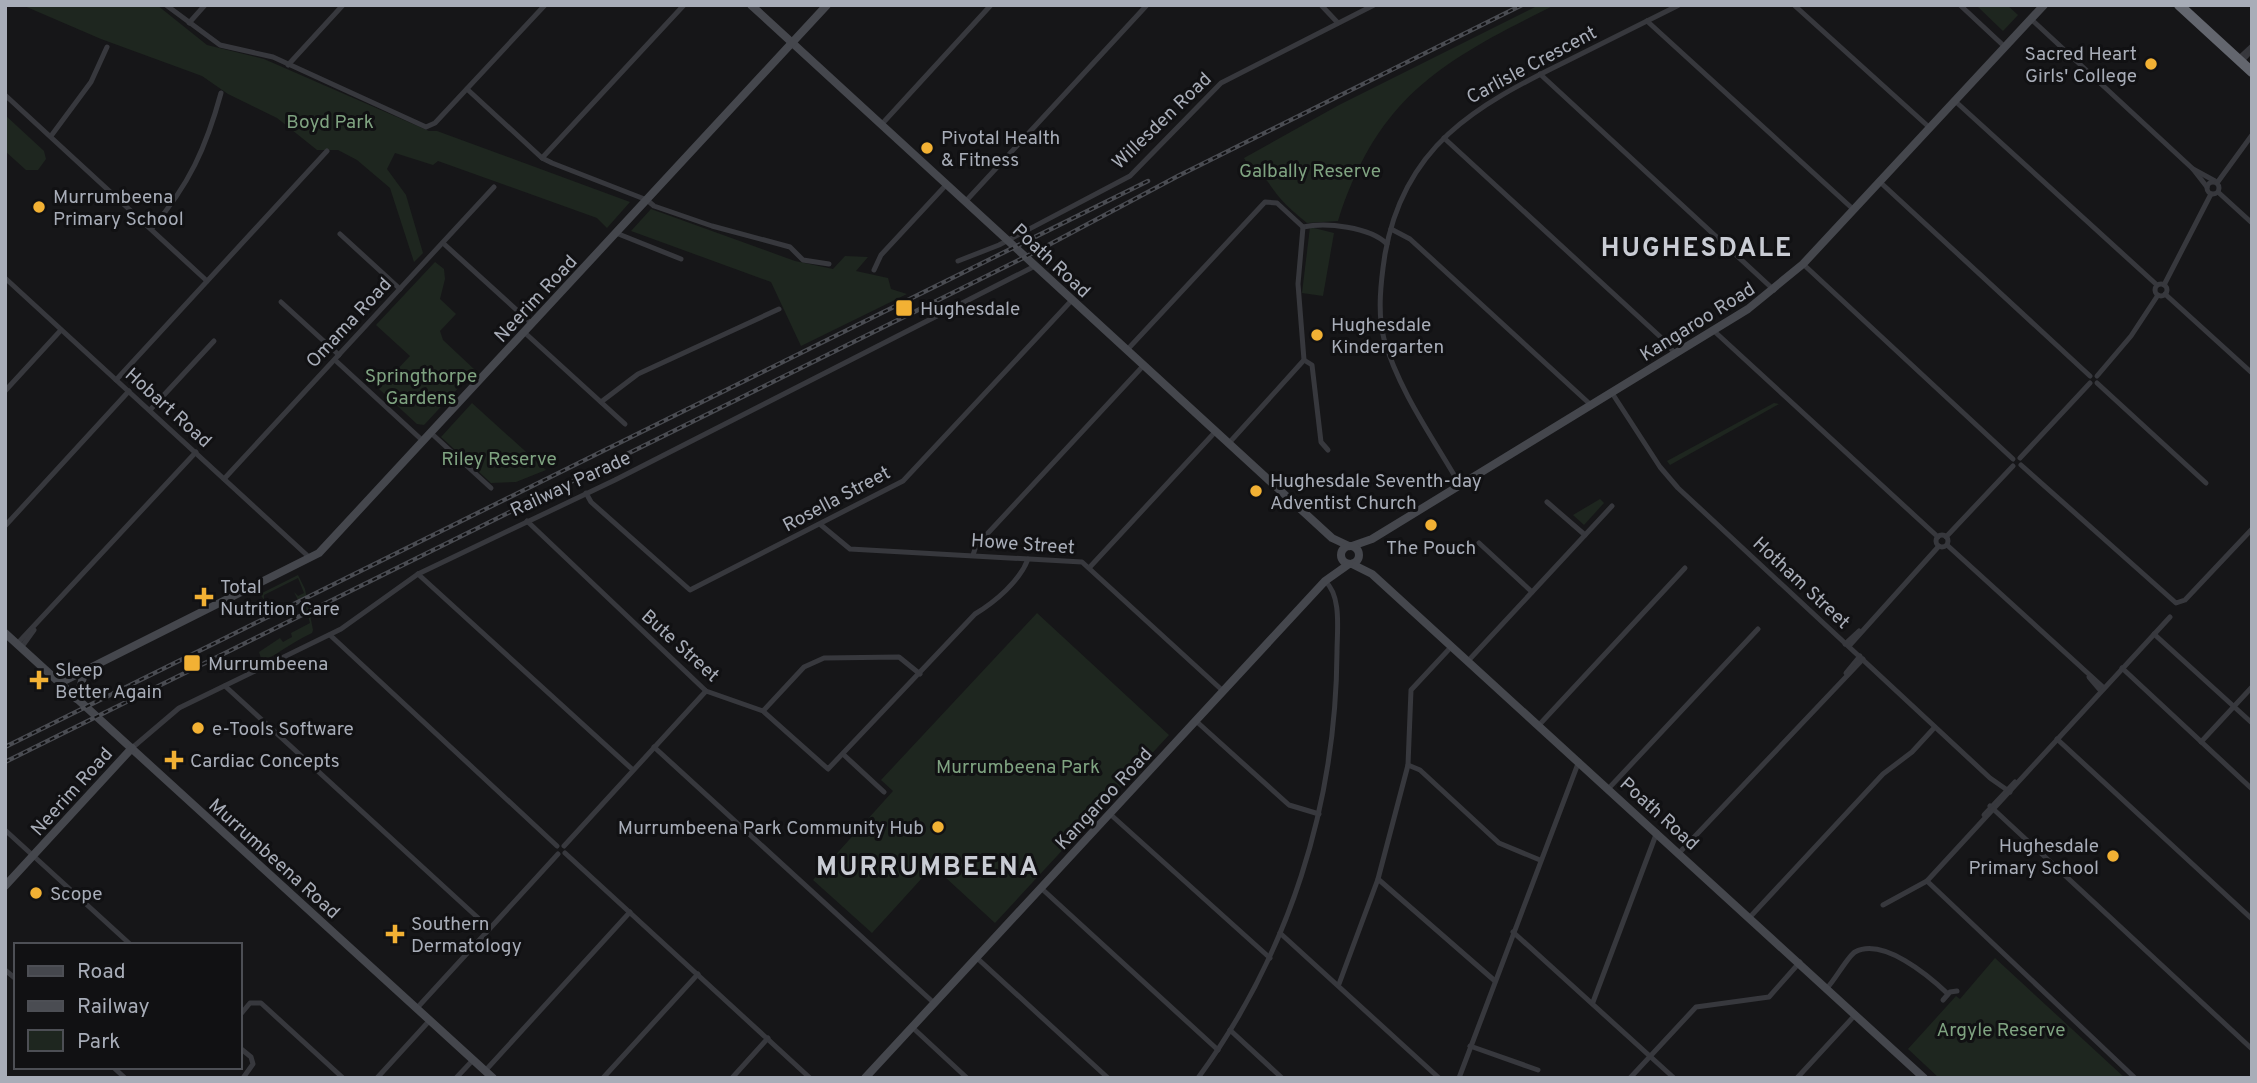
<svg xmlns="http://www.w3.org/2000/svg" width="2257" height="1083" viewBox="0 0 2257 1083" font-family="Overpass,sans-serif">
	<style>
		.green { fill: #1e261f }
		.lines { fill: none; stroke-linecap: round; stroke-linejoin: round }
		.street { stroke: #37383d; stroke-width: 5 }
		.secondary { stroke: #45474d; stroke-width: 8 }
		.highway { stroke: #63666e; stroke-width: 10 }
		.rail-casing { stroke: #4a4c52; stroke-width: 4.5 }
		.rail { stroke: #111113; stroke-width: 2; stroke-dasharray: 5; stroke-linecap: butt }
		.poi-dot { fill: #f2b134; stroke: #111113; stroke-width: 2.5 }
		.labels { text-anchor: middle; stroke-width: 6; stroke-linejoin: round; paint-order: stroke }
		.poi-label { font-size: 19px; fill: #a8adb8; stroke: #111113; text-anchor: start }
		.street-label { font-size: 19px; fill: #a8adb8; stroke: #111113 }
		.park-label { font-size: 19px; fill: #7fa381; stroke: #111113 }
		.district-label { font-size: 26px; font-weight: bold; letter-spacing: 2px; fill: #c9ccd4; stroke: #111113 }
	</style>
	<rect width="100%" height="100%" fill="#161618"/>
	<g class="green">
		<polygon points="22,5 157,5 207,45 264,59 429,131 437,131 630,202 607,228 597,218 438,161 433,165 395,153 387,169 406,195 423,253 414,262 390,188 357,160 338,150 317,150 277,118 228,94 202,76 101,39"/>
		<path d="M 1539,5 L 1555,5 C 1444,60 1378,95 1338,221 L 1307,223 C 1288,207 1281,201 1268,182 C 1261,173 1249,169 1244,158 L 1339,105 Z"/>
		<polygon points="1976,5 2007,5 2018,15 2003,31"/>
		<polygon points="5,115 44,151 46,159 38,170 26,170 5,151"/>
		<polygon points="651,209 795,261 833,269 845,256 868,257 856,271 888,278 891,289 907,294 801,346 771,282 631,231"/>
		<polygon points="1310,227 1334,233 1323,296 1302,293"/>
		<polygon points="435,262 444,269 445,279 440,299 456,314 440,331 443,340 475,370 424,425 417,424 379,389 410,356 376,325"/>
		<polygon points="472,403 546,470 516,482 491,483 441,437"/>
		<polygon points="1774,403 1779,404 1670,465 1667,461"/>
		<polygon points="1600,499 1604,503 1584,525 1573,515"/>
		<path d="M 298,575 L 305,589 L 313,630 L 312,633 C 290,643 274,658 250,667 C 243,670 235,667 228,669 L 239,662 L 243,667 L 261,658 L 259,652 L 280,638 L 283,642 L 292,637 L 291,633 L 310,623 L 304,601 L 299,602 L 294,592 L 298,596 L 304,593 L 298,578 L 264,595 L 264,600 L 260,594 Z"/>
		<polygon points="1037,613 1169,735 995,923 933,866 872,933 813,880 893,791 881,780"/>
		<polygon points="1995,958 2125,1078 1939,1078 1908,1049 1956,996 1960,999"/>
	</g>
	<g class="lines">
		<g class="street">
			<polyline points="166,5 220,45 273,57 426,127 435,123 545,5"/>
			<polyline points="1321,5 1338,23"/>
			<polyline points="1794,5 1930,128"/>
			<polyline points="1960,5 2005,47"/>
			<polyline points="2031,19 2193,169 2207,187"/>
			<polyline points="1647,21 1854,210"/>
			<polyline points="189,23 205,5"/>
			<polyline points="2238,59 2252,46"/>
			<polyline points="2241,62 2252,50"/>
			<polyline points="288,65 343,5"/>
			<polyline points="1540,74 1774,290"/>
			<polyline points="467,89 542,158 552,163 647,200 654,206 712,226 790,247 803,260 829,264"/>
			<polyline points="5,95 207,281"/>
			<polyline points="1955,101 2157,285"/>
			<polyline points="881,125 991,5"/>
			<polyline points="51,136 91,82 107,47"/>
			<polyline points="1444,138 1666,342 1675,354"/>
			<polyline points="542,158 684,5"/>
			<polyline points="2193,169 2215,181"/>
			<circle cx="2213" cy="188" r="6"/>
			<polyline points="1880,182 2090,376"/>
			<polyline points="2217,183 2252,135"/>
			<polyline points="2218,192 2252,223"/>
			<polyline points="965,202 1147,5"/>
			<path d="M 1303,227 C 1326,222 1370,227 1387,244"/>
			<path d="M 152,228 C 189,185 206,148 221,93"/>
			<polyline points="1391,229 1410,239 1591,405"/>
			<polyline points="616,233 681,259"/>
			<polyline points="340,234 400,289"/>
			<polyline points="443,243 532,324"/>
			<polyline points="958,261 999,245 1130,176 1221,83 1374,5"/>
			<polyline points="1803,264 2013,459"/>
			<polyline points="874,270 881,255 946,185"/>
			<polyline points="5,278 310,558"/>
			<circle cx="2161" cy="290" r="6"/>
			<polyline points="2164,285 2211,194"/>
			<polyline points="2165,294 2252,373"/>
			<polyline points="281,302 339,355"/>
			<polyline points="1714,331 1938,537"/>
			<polyline points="524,332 625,424"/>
			<polyline points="1127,350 1265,202 1277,203 1303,227"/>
			<polyline points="335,360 423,441"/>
			<polyline points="1304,360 1312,365 1321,442 1328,450"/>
			<polyline points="2097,376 2131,336 2158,295"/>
			<polyline points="116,380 327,151"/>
			<polyline points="2097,383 2206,483"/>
			<polyline points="5,391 61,330"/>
			<polyline points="1612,393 1660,467 1678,488 1990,778 2010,792"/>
			<polyline points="601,402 638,374 779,309"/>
			<polyline points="150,410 214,341"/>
			<polyline points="431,433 491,488"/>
			<polyline points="1229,443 1304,360 1298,284 1303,227"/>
			<polyline points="2020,458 2090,383"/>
			<polyline points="2021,465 2176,603 2185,600 2252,529"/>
			<polyline points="224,479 494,187"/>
			<path d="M 1460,485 C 1433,438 1399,391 1384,339 C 1377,313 1381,280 1385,254 C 1404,146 1475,106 1565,62 C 1603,43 1641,24 1679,5"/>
			<polyline points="586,493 591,502 690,590 903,481 1072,300"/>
			<polyline points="1547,502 1585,535"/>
			<path d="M 527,521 L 706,691 L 763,711 L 828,769 L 975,614 C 995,602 1020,581 1028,559"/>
			<polyline points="821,525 850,549 1082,562 1223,691"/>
			<polyline points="5,526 129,391"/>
			<circle cx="1942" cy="541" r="6"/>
			<polyline points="1946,537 2013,466"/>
			<polyline points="1479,543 1532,592"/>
			<polyline points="1947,545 2104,688"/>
			<polyline points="973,555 976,546 1144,365"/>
			<polyline points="1089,568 1216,431"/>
			<polyline points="418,574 633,770"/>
			<polyline points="2154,634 2252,723"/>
			<polyline points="330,635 557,846"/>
			<polyline points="17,644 196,452"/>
			<polyline points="1845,644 1859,631"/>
			<polyline points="1849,646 1939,546"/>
			<polyline points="21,648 34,630"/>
			<polyline points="1468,661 1612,506"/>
			<polyline points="2122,668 2252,789"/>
			<polyline points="1846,673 1860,656"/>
			<polyline points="2089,677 2101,691"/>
			<polyline points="225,686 489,928"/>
			<polyline points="763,711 804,667 824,658 899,657 920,674"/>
			<polyline points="1196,721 1289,805 1319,814"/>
			<polyline points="1539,725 1685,568"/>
			<polyline points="2057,739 2252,919"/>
			<polyline points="2201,742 2252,687"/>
			<polyline points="654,747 934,1003"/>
			<polyline points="132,748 179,708 341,629 418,574 615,480 1035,266"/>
			<polyline points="844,755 884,792"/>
			<polyline points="1408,765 1420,770 1499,843 1540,860"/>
			<polyline points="1609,788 1758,629"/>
			<polyline points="1990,806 2252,1049"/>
			<polyline points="1110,814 1270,958"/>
			<polyline points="1984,815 2015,782"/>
			<polyline points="5,830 131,945"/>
			<polyline points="564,846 706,691"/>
			<polyline points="1680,852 1863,659"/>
			<polyline points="565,853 810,1078"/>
			<polyline points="1378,879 1495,981"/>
			<polyline points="1927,881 2135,1078"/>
			<polyline points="1041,888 1218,1050"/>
			<polyline points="1883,905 1927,881 2170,617"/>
			<polyline points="1750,917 1883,774 1912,752 1935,727"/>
			<polyline points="1513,932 1674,1078"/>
			<polyline points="1280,933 1439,1078"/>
			<polyline points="977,958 1108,1078"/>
			<polyline points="5,970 16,979"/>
			<polyline points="1339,984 1378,879 1408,765 1411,690 1452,646"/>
			<path d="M 1827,988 C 1835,980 1848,956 1855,952 C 1883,937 1929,976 1948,994"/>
			<polyline points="1943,1000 1950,992 1957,991"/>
			<polyline points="1593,1002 1657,832"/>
			<polyline points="417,1008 558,854"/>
			<polyline points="240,1015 250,1003 261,1003 343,1078"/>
			<polyline points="912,1027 967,1078"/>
			<polyline points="1230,1030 1282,1078"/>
			<polyline points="1470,1046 1538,1070"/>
			<polyline points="240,1048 251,1057 253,1064 243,1078"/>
			<polyline points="113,1067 125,1078"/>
			<polyline points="485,1071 630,912"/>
			<polyline points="377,1078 430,1020"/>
			<polyline points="456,1078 473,1060"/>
			<polyline points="603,1078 698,974"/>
			<polyline points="732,1078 768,1038"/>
			<path d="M 1198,1078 C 1289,954 1336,805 1337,652 C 1337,631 1342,596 1325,581"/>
			<polyline points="1459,1078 1579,761"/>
			<polyline points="1630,1078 1696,1007 1769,997 1800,962"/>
			<polyline points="1797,1078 1856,1014"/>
		</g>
		<g class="secondary">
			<polyline points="751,5 1332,538 1349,546"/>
			<polyline points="1352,546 1372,539 1748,309 1803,264 2044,5"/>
			<circle cx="1350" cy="555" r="9"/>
			<polyline points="1352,564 1372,574 1924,1078"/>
			<polyline points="5,633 493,1078"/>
			<polyline points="60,683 319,553 827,5"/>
			<polyline points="77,699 85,670"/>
			<polyline points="5,886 132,748"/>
			<polyline points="865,1078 1325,581 1349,564"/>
		</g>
		<polyline class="highway" points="2179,5 2252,72"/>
		<defs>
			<g id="rail">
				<polyline points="5,747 1148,181"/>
				<polyline points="5,762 1039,250 1178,176 1522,5"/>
			</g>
		</defs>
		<use href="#rail" class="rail-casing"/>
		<use href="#rail" class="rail"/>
	</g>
	<g class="poi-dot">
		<circle cx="2151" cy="64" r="7"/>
		<circle cx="927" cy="148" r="7"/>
		<circle cx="39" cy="207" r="7"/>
		<rect x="895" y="299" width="18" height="18" rx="3.5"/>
		<circle cx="1317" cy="335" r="7"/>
		<circle cx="1256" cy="491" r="7"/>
		<circle cx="1431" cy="525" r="7"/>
		<path d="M200.5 586.5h7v7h7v7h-7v7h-7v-7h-7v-7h7z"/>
		<rect x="183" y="654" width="18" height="18" rx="3.5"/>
		<path d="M35.5 669.5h7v7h7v7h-7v7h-7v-7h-7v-7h7z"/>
		<circle cx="198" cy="728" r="7"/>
		<path d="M170.5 749.5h7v7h7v7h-7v7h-7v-7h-7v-7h7z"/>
		<circle cx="938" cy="827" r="7"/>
		<circle cx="2113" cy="856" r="7"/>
		<circle cx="36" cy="893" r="7"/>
		<path d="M391.5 923.5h7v7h7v7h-7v7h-7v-7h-7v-7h7z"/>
	</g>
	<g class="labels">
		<g class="poi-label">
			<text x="2137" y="60" text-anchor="end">Sacred Heart<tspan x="2137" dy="22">Girls' College</tspan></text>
			<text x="941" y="144">Pivotal Health<tspan x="941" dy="22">&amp; Fitness</tspan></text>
			<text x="53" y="203">Murrumbeena<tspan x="53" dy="22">Primary School</tspan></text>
			<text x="920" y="315">Hughesdale</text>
			<text x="1331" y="331">Hughesdale<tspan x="1331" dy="22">Kindergarten</tspan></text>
			<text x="1270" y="487">Hughesdale Seventh-day<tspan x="1270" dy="22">Adventist Church</tspan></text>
			<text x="1431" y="554" text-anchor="middle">The Pouch</text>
			<text x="220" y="593">Total<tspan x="220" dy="22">Nutrition Care</tspan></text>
			<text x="208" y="670">Murrumbeena</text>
			<text x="55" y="676">Sleep<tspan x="55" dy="22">Better Again</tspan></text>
			<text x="212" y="735">e-Tools Software</text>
			<text x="190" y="767">Cardiac Concepts</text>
			<text x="924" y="834" text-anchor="end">Murrumbeena Park Community Hub</text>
			<text x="2099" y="852" text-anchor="end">Hughesdale<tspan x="2099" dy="22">Primary School</tspan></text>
			<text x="50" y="900">Scope</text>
			<text x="411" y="930">Southern<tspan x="411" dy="22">Dermatology</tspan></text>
		</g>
		<g class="street-label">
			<text transform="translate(1531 64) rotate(-28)" y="7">Carlisle Crescent</text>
			<text transform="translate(1161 120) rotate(-44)" y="7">Willesden Road</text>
			<text transform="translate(1052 260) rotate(43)" y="7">Poath Road</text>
			<text transform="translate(535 298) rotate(-47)" y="7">Neerim Road</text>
			<text transform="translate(1697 321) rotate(-32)" y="7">Kangaroo Road</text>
			<text transform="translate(348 322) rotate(-47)" y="7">Omama Road</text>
			<text transform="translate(169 407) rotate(42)" y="7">Hobart Road</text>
			<text transform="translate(570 483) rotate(-25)" y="7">Railway Parade</text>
			<text transform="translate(836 498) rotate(-28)" y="7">Rosella Street</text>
			<text transform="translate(1023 543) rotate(4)" y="7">Howe Street</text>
			<text transform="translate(1802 582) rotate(43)" y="7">Hotham Street</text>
			<text transform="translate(681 645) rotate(42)" y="7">Bute Street</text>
			<text transform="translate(71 791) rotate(-48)" y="7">Neerim Road</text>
			<text transform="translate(1103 798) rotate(-47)" y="7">Kangaroo Road</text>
			<text transform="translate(1660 813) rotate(42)" y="7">Poath Road</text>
			<text transform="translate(275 858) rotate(42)" y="7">Murrumbeena Road</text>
		</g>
		<g class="park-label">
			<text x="330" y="128">Boyd Park</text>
			<text x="1310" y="177">Galbally Reserve</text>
			<text x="421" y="382">Springthorpe<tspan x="421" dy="22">Gardens</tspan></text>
			<text x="499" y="465">Riley Reserve</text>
			<text x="1018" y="773">Murrumbeena Park</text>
			<text x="2001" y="1036">Argyle Reserve</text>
		</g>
		<g class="district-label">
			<text x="1697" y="256">HUGHESDALE</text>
			<text x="928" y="875">MURRUMBEENA</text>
		</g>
	</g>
	<rect width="2257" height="1083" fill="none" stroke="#a8adb8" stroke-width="14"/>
	<rect x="14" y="943" width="228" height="126" fill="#111113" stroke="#4d4f55" stroke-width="2"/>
	<rect x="28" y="966" width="35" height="10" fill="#45474d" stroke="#4d4f55" stroke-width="2"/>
	<text x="77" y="978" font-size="21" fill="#a8adb8">Road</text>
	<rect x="28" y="1001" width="35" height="10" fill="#4a4c52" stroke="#4d4f55" stroke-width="2"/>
	<text x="77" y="1013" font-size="21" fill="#a8adb8">Railway</text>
	<rect x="28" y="1030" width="35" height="21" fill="#1e261f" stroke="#4d4f55" stroke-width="2"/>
	<text x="77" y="1048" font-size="21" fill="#a8adb8">Park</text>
</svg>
